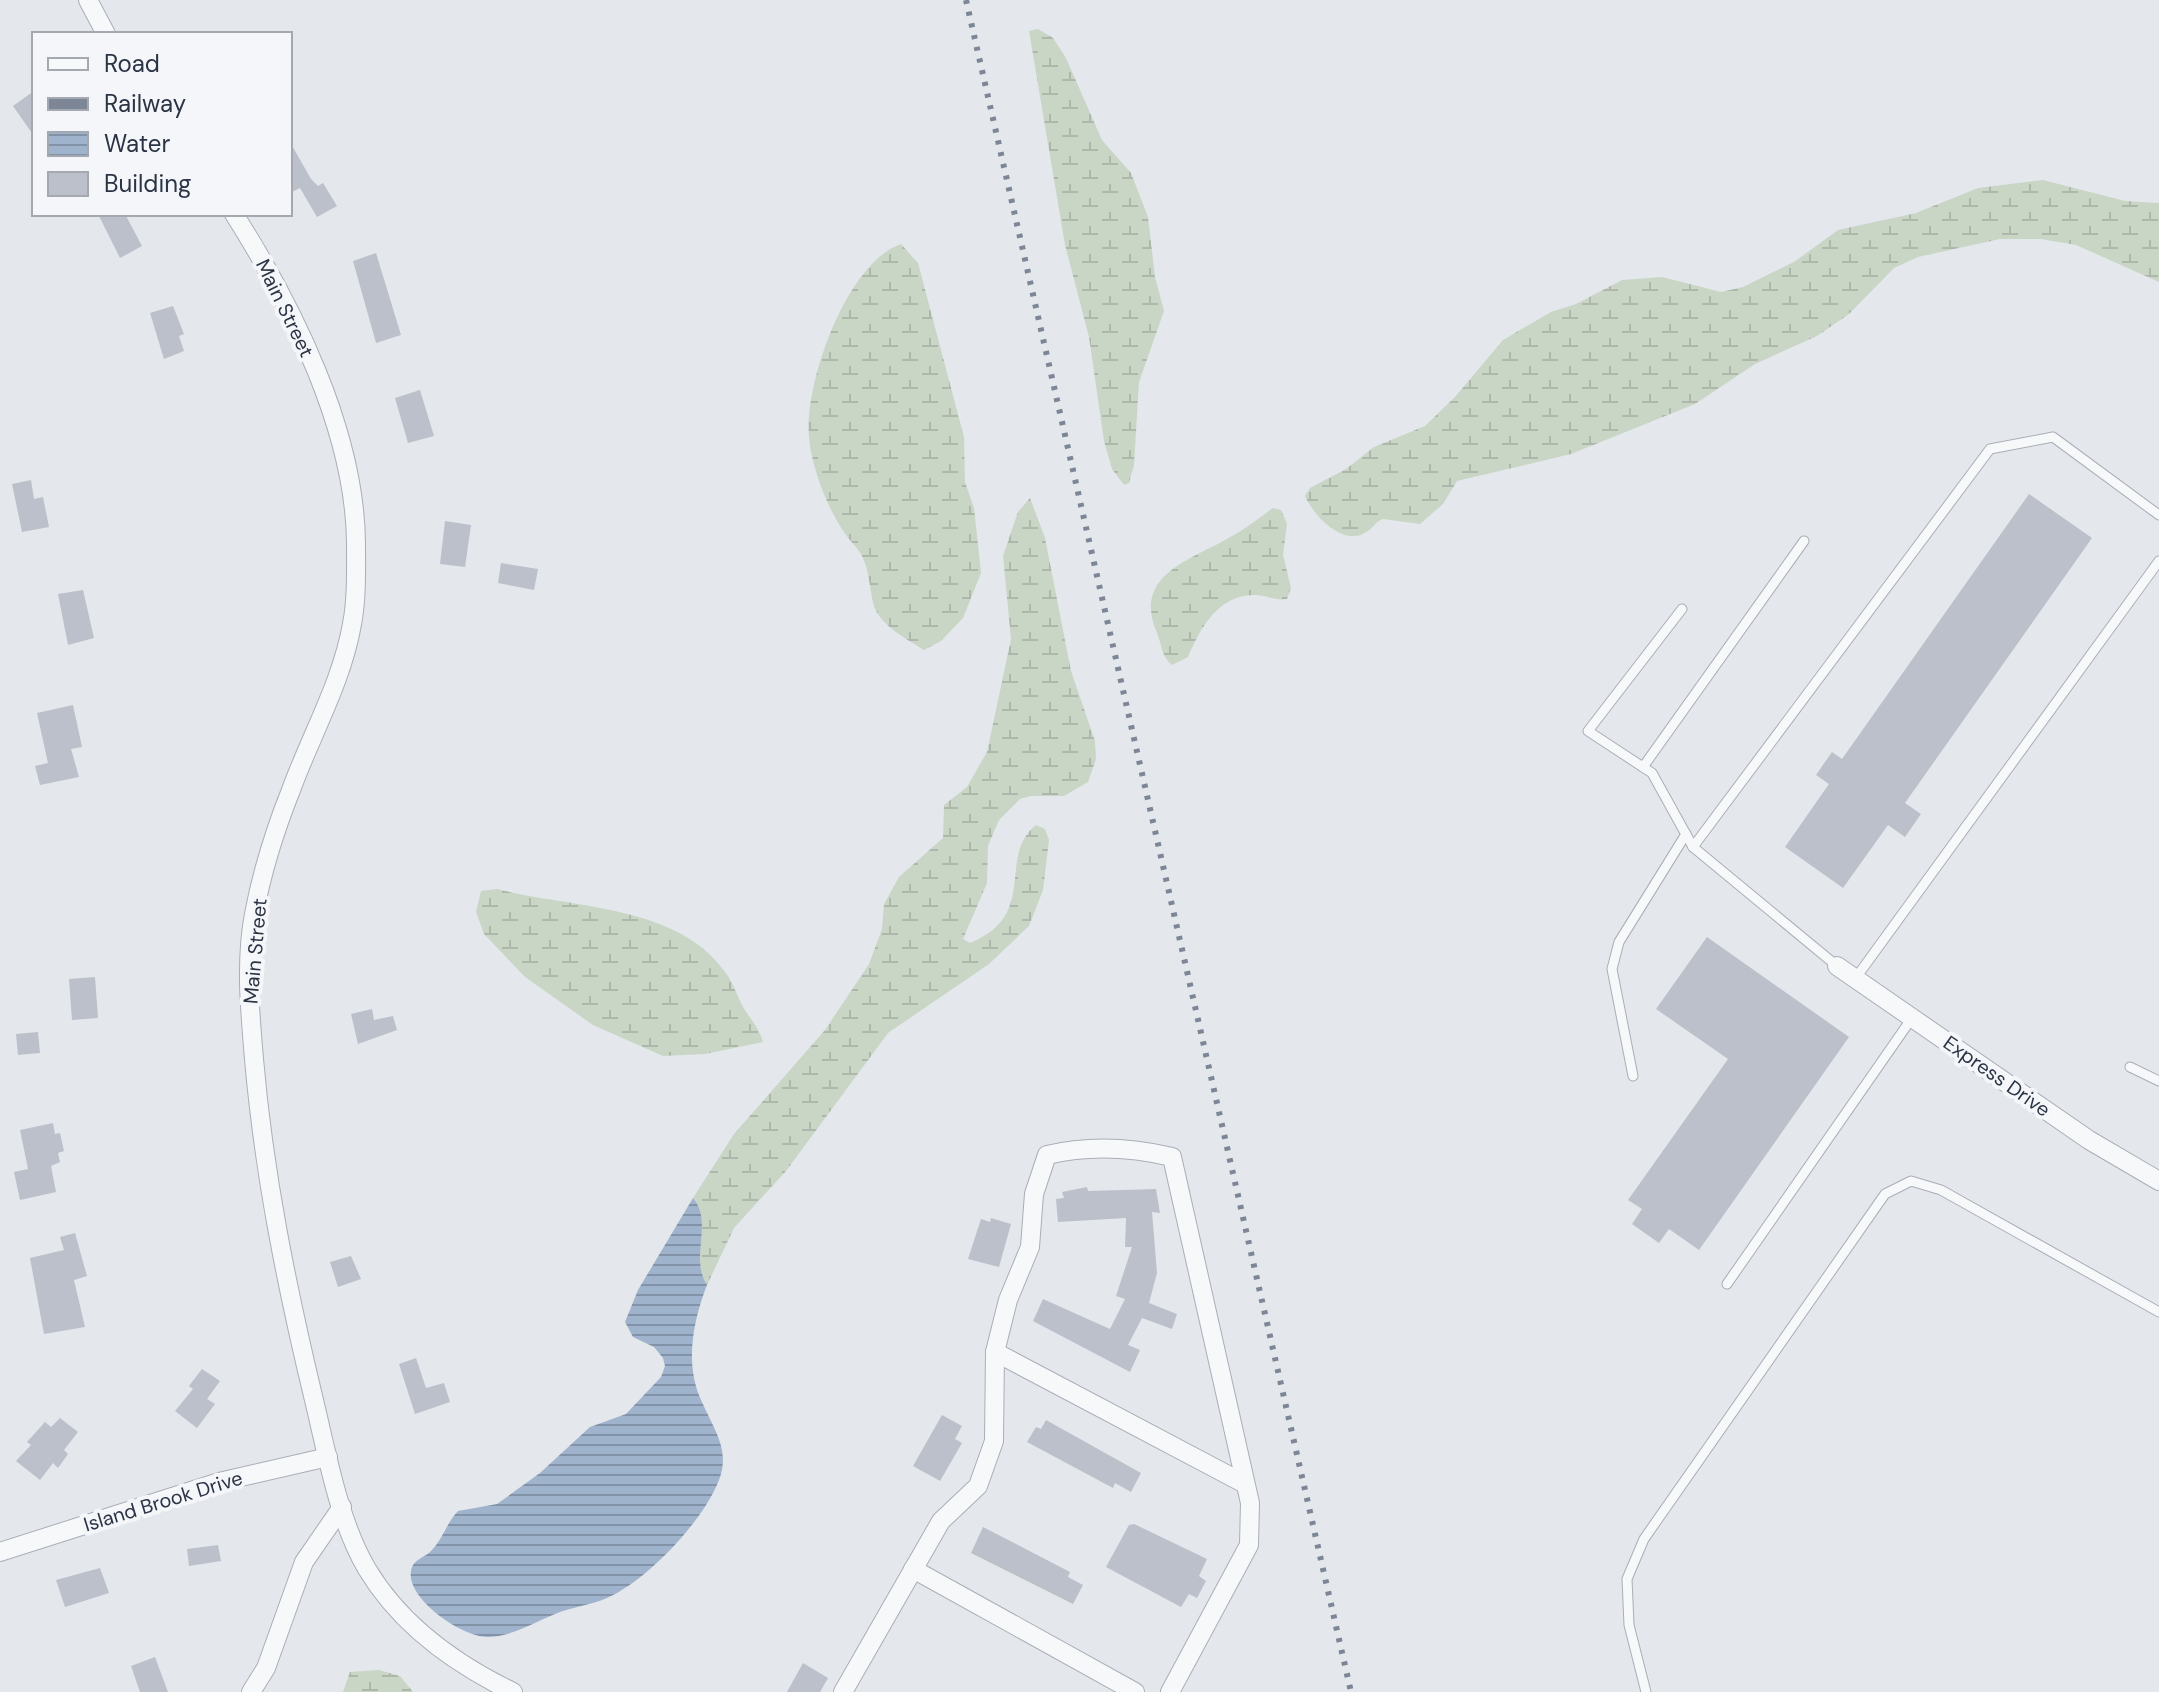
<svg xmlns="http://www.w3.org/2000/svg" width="2159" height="1692" viewBox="0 0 2159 1692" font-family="'DM Sans',sans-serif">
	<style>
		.wetland { fill: url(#wetland-marsh) }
		.water { fill: url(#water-rules) }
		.building { fill: #bbc0ca }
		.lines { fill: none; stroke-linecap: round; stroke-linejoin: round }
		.lane-casing { stroke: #a9aeb7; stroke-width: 11 }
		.street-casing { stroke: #a9aeb7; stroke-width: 20 }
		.lane { stroke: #f7f8fa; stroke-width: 9 }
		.street { stroke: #f7f8fa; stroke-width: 18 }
		.rail { stroke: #7d8696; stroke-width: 6; stroke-dasharray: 4 8; stroke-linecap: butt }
		.labels { text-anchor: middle; stroke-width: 8; stroke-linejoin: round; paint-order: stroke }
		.street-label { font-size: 20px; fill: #2b3445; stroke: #f4f6f9 }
	</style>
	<defs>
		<pattern id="wetland-marsh" width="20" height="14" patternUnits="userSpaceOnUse" patternTransform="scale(2)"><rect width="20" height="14" fill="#c9d6c5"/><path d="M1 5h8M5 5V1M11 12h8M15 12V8" fill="none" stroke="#adb8ab"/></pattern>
		<pattern id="water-rules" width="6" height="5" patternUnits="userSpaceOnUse" patternTransform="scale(2)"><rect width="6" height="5" fill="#9fb4cc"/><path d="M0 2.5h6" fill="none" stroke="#8293a7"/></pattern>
	</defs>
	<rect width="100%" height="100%" fill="#e4e7ec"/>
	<g class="wetland">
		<polygon points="1038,29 1053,38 1066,58 1102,140 1131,173 1148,217 1155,277 1164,311 1139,382 1134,465 1129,483 1124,485 1112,469 1104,441 1089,337 1065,245 1029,31"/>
		<path d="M 2043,180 L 2125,201 L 2159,203 L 2159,282 L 2076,245 L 2041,239 L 2000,239 L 1918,257 L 1894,268 L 1849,314 L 1817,336 L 1755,364 L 1695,404 L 1571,454 L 1457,481 L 1443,504 L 1420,524 L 1383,519 C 1375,522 1374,527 1368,531 C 1344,549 1313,515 1305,496 L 1310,488 L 1346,469 L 1374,447 L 1425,426 L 1455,397 L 1503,340 L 1551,312 L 1576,304 L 1622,280 L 1662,277 L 1721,292 L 1743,287 L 1794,262 L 1838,230 L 1916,213 L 1978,188 Z"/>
		<path d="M 901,244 L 918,263 L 964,437 L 965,482 L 974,508 L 981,573 L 963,618 L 941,641 L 924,650 C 908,640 880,625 874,606 C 869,589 870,570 861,554 C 857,547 850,541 846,535 C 828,510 812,469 809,438 C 804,384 846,263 901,244 Z"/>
		<path d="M 1030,498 L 1045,538 L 1071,671 L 1095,741 L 1096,759 L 1088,782 L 1064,796 L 1031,796 L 1020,799 L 999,820 L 988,846 L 987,883 L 963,939 L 970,943 C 1040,915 996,857 1036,825 L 1045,829 L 1049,840 L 1043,890 L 1029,926 L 989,964 L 888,1033 L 786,1171 L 734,1228 L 707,1285 C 695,1266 700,1249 702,1229 C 703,1220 696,1207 693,1198 L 734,1134 L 825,1030 L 869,964 L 882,929 L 884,904 L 899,877 L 943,838 L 944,805 L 967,787 L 987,752 L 1011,639 L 1003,556 L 1018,512 Z"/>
		<path d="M 1273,508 L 1281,510 L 1287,524 L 1283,555 L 1291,588 L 1287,599 C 1275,601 1266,595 1255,595 C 1219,594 1200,628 1188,657 L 1172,665 C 1161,656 1162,645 1157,633 C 1131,573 1195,559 1232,536 C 1247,528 1260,517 1273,508 Z"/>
		<path d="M 497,889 C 569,908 678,904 725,972 C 733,982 736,994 742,1005 C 749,1018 759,1027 763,1042 L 705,1054 L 663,1056 L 593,1025 L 525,977 L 484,934 L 476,912 L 481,891 Z"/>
		<polygon points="379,1670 400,1676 413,1692 343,1692 350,1672"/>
	</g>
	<path class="water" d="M 693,1198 C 714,1223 689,1257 707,1285 C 693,1321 684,1365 702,1402 C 715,1432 733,1453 716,1487 C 698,1526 646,1581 607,1598 C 591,1605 572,1607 555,1614 C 533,1623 511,1637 487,1637 C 462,1637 406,1599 411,1571 C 413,1559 424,1558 431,1551 C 443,1539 447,1522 458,1511 L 497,1504 L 540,1473 L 590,1427 L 626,1414 L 661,1377 L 665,1366 L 663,1358 L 654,1347 L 633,1337 L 625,1322 L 638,1290 Z"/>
	<g class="building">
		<polygon points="34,91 34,136 13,106"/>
		<polygon points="290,142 311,179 318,186 323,183 337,206 317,217 300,188 290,193"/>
		<polygon points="98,214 125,214 142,246 120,258"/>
		<polygon points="376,253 401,335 376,343 353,261"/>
		<polygon points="173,306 184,334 179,336 184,351 164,359 150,313"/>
		<polygon points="420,390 434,436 408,443 395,398"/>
		<polygon points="31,480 34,499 43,497 49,527 22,532 12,484"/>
		<polygon points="2029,494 2092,538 1905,803 1921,814 1905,837 1888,825 1843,888 1785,847 1829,784 1816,775 1832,752 1842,759"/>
		<polygon points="445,521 471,525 465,567 440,564"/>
		<polygon points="501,563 538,569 534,590 498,583"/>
		<polygon points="83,590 94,638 68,645 58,594"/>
		<polygon points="73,705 82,747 71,749 79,777 40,785 35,766 48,763 37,713"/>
		<polygon points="1707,937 1849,1037 1699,1250 1669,1229 1659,1243 1632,1224 1642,1209 1628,1200 1728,1059 1656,1009"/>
		<polygon points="95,977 98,1018 72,1020 69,979"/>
		<polygon points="372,1009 374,1020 393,1016 397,1030 358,1044 351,1014"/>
		<polygon points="38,1032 40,1053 18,1055 16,1034"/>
		<polygon points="53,1123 55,1134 60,1133 64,1151 58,1153 60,1162 51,1166 56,1192 20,1200 14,1172 28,1169 20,1130"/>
		<polygon points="1087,1187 1088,1191 1156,1189 1160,1213 1152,1212 1157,1273 1149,1303 1177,1314 1172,1329 1142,1318 1128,1345 1140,1350 1130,1372 1033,1321 1043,1299 1110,1329 1125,1299 1116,1296 1132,1247 1125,1247 1126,1218 1058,1222 1056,1199 1064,1198 1062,1192"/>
		<polygon points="991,1218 1011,1224 999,1267 968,1259 981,1219 990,1222"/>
		<polygon points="75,1233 87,1276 74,1280 85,1327 44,1334 30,1258 64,1250 60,1237"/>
		<polygon points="351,1256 361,1279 338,1287 330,1262"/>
		<polygon points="416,1358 426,1388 444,1383 450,1402 415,1414 399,1364"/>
		<polygon points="202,1369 220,1381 207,1399 215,1404 197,1428 175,1411 193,1389 189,1386"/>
		<polygon points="942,1415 962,1426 955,1439 962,1443 940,1481 913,1466"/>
		<polygon points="60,1418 78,1432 64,1450 68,1454 58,1468 53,1463 40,1480 16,1461 31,1445 27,1442 45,1422 51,1427"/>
		<polygon points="1046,1420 1141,1473 1131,1492 1115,1483 1113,1488 1027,1442 1036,1427 1041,1429"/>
		<polygon points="1134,1524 1207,1559 1199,1576 1206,1581 1197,1598 1189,1594 1181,1607 1106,1567 1129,1525"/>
		<polygon points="983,1527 1070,1572 1068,1577 1083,1585 1073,1604 971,1553"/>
		<polygon points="218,1545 221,1561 189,1566 187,1549"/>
		<polygon points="100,1568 109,1593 65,1607 56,1580"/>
		<polygon points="155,1657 168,1692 140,1692 131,1666"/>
		<polygon points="803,1663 828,1678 820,1692 787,1692"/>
	</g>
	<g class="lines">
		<defs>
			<g id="lane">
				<polyline points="1682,609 1588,731 1652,773 1693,847"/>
				<polyline points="1643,767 1804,541"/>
				<polyline points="1837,966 1693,847 1990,449 2053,437 2159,515"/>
				<polyline points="1855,979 2159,561"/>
				<polyline points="2130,1067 2159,1081"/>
				<polyline points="1633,1076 1612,969 1619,942 1686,834"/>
				<polyline points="1727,1284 1912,1018"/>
				<polyline points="1646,1692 1629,1625 1627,1579 1644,1539 1885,1194 1911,1181 1941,1190 2159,1312"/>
			</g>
			<g id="street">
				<polyline points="88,0 106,34"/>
				<path d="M 234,214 C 293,307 355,431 356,543 C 356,570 357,598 352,624 C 342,682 311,735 291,790 C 275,830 262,872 254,914 C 245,962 250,1011 254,1059 C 264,1175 287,1288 314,1400 C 327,1454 339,1522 367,1569 C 401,1626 455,1664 513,1692"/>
				<polyline points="1837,966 2089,1140 2159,1181"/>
				<polyline points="995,1352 1245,1484"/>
				<polyline points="0,1552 219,1482 328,1457"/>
				<polyline points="913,1569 1135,1692"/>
				<polyline points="251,1692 266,1668 304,1562 342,1507"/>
				<path d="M 843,1692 L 941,1521 L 978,1486 L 994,1441 L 995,1352 L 1008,1300 L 1030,1247 L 1034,1194 L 1047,1155 C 1089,1145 1130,1147 1172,1157 L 1250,1503 L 1249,1545 L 1170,1692"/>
			</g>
		</defs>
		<use href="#lane" class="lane-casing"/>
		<use href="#street" class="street-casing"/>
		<use href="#lane" class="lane"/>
		<use href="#street" class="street"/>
		<polyline class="rail" points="966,0 1351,1692"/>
	</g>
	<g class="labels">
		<g class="street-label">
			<text transform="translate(285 308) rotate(64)" y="7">Main Street</text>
			<text transform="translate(255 951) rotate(-85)" y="7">Main Street</text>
			<text transform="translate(1997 1076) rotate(35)" y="7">Express Drive</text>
			<text transform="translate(163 1501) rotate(-17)" y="7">Island Brook Drive</text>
		</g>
	</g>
	<rect x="32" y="32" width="260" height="184" fill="#f4f6f9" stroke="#a4a8b1" stroke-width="2"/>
	<rect x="48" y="58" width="40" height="12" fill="#f7f8fa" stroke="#a4a8b1" stroke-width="2"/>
	<text x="104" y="72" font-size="24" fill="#2b3445">Road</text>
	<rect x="48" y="98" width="40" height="12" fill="#7d8696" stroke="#a4a8b1" stroke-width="2"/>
	<text x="104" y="112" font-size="24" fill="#2b3445">Railway</text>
	<rect x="48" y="132" width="40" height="24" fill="url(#water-rules)" stroke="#a4a8b1" stroke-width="2"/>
	<text x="104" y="152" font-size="24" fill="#2b3445">Water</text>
	<rect x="48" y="172" width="40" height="24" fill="#bbc0ca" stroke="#a4a8b1" stroke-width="2"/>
	<text x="104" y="192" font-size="24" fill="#2b3445">Building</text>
</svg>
